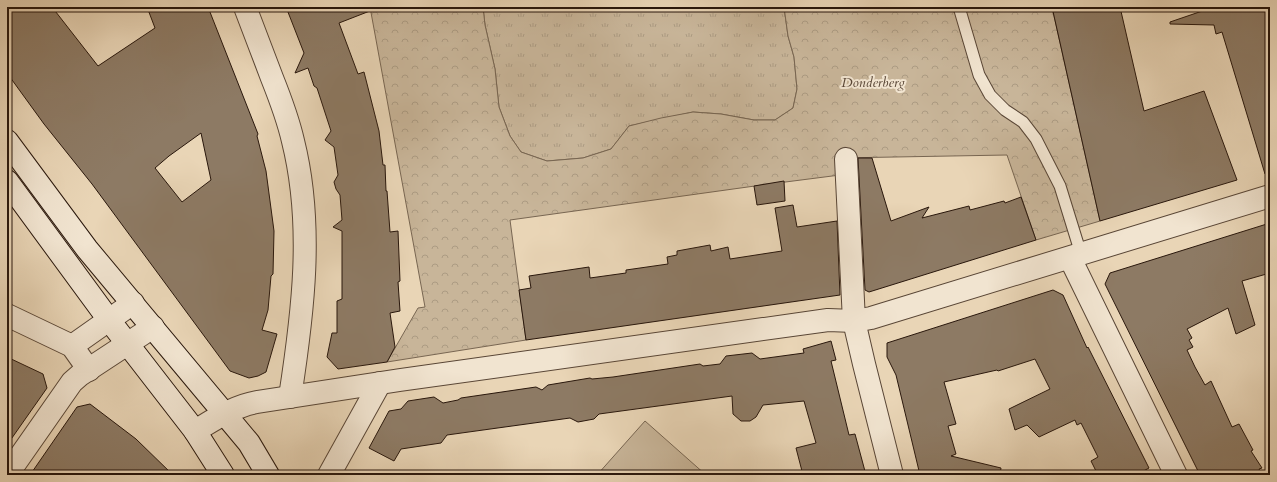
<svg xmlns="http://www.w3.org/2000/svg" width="1277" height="482" viewBox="0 0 1277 482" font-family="Cardo,serif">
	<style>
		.grass { fill: url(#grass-tufts); stroke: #786652 }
		.forest { fill: url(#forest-crowns); stroke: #786652 }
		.pitch { fill: #c8b599; stroke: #786652 }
		.building { fill: #8d7a64; stroke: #29170c; fill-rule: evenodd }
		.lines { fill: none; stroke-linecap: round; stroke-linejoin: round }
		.service-casing { stroke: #594636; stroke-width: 13 }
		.minor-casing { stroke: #594636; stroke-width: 24 }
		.secondary-casing { stroke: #29170c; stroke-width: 24 }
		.service { stroke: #f1e4d0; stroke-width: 11 }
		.minor { stroke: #f1e4d0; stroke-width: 22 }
		.secondary { stroke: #f1e4d0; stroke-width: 22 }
		.labels { text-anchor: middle; stroke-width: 4; stroke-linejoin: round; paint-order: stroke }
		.park-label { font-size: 14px; font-style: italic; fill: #594636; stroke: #f1e4d0 }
	</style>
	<defs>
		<pattern id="grass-tufts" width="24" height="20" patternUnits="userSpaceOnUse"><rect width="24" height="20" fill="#c8b599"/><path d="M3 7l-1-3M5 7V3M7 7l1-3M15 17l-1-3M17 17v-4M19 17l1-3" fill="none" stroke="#ac9b83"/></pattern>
		<pattern id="forest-crowns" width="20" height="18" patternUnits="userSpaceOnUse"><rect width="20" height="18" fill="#c8b599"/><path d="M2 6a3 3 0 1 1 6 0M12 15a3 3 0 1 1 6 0" fill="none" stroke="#ac9b83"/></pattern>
	</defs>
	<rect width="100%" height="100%" fill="#e9d5b6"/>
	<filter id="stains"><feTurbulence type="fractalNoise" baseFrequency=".005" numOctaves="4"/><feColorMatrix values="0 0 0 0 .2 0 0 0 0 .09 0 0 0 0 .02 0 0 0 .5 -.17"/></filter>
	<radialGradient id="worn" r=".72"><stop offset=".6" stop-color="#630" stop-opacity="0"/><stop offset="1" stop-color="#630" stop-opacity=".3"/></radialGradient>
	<polygon class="grass" points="483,7 784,7 788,36 794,57 797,89 793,108 775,120 754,120 721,114 693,112 629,126 611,149 583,158 547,161 521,152 510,136 499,107 495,69 485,25"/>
	<polygon class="forest" points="370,7 483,7 485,25 495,69 499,107 510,136 521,152 547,161 583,158 611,149 629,126 661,118 693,112 721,114 754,120 775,120 793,108 797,89 794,57 788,36 784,7 1052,7 1100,221 1036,240 1007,155 839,158 840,175 762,185 510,220 526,340 387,362 418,308 425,307"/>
	<polygon class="pitch" points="645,421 706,475 597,475"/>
	<g class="building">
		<path d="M 7,7 L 52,7 L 98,66 L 155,28 L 147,7 L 208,7 L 258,134 L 257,136 L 266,171 L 274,231 L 273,274 L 271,276 L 268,310 L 262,330 L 277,334 L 266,372 L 258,376 L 249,378 L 230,371 L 92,184 L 44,124 L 7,73 ZM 201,133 L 211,180 L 182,202 L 155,168 L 169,156 Z"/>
		<polygon points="286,7 375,7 375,9 339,23 358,74 364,72 379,131 383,165 385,165 386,191 387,191 390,232 398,231 400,281 398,282 400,311 390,313 395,347 387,362 338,369 327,357 332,333 337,333 337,301 342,299 342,231 333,227 342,220 340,195 336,189 334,182 338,175 334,147 325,140 331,131 317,88 314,86 308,68 295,73 304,53"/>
		<polygon points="1052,7 1120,7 1144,111 1204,91 1237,180 1100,221"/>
		<polygon points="1214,7 1264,7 1270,25 1270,174 1265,174 1222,32 1216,34 1214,25 1170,24 1170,22"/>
		<polygon points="858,158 872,158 891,221 929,207 922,218 969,206 970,210 1004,201 1005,203 1021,197 1036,240 869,292 865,290"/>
		<polygon points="784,181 785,201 757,205 754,186"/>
		<polygon points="793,205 797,227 837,221 840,295 526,340 519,290 531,288 529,276 589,267 590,278 626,273 626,270 668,264 667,257 677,255 677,251 710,245 711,251 728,247 730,259 782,251 775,208"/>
		<polygon points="1270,223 1270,273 1242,281 1255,325 1236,334 1228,308 1187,329 1192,338 1189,340 1193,347 1187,350 1195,367 1205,385 1211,381 1232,427 1239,424 1253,450 1251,451 1262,468 1259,469 1262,475 1200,475 1105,284 1110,273"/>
		<polygon points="1053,290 1063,295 1087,348 1088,347 1149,468 1136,475 1098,475 1091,461 1098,457 1081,423 1077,425 1075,420 1039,437 1027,425 1015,430 1009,409 1050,389 1035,359 998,371 997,370 944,382 956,424 948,426 956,454 951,456 1001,468 1000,475 920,475 896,375 887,357 887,343"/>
		<polygon points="831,341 836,360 831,361 849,435 855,434 866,475 803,475 796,448 816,443 804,401 763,405 756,417 750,421 741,421 733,414 732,396 599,414 594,419 578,422 570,418 447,435 441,443 401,449 394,461 369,448 389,411 401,409 408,401 434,397 443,403 458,400 461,398 536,387 542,390 548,385 590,378 592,379 613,377 700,364 703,366 720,364 726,356 752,353 760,359 804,353 803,349"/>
		<polygon points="7,357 43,374 47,388 7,445"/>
		<polygon points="90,404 136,439 173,475 30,475 77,407"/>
	</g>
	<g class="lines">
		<defs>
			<polyline id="service" points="959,7 979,75 990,95 1005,110 1023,122 1036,139 1060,186 1081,254"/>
			<g id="minor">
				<path d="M 245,7 C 254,31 263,54 272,78 C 280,98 288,119 293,141 C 314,225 303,313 290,397"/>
				<polyline points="846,159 854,321 864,364 892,475"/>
				<polyline points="1070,258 1176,475"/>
				<polyline points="7,315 72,346 89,370"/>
				<polyline points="72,346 133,303"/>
				<path d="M 195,431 C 215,419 234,406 257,402 L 400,380 L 828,320 L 854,321 L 871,318 L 1270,196"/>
				<polyline points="7,475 72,382 80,375 153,327"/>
				<polyline points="329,475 380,383"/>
			</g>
			<g id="secondary">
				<polyline points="7,141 87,249 249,443 268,475"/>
				<polyline points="7,181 109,320 195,431 223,475"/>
			</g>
		</defs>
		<use href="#service" class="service-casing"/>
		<use href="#minor" class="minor-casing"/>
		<use href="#secondary" class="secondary-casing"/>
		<use href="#service" class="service"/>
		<use href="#minor" class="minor"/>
		<use href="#secondary" class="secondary"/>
	</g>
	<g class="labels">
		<g class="park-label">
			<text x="873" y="87">Donderberg</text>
		</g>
	</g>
	<rect width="1277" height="482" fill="none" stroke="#e9d5b6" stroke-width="24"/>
	<rect x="8" y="8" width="1261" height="466" fill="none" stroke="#29170c" stroke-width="2"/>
	<rect x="12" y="12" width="1253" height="458" fill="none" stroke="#29170c"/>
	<rect width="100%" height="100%" filter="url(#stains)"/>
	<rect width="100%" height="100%" fill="url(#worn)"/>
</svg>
